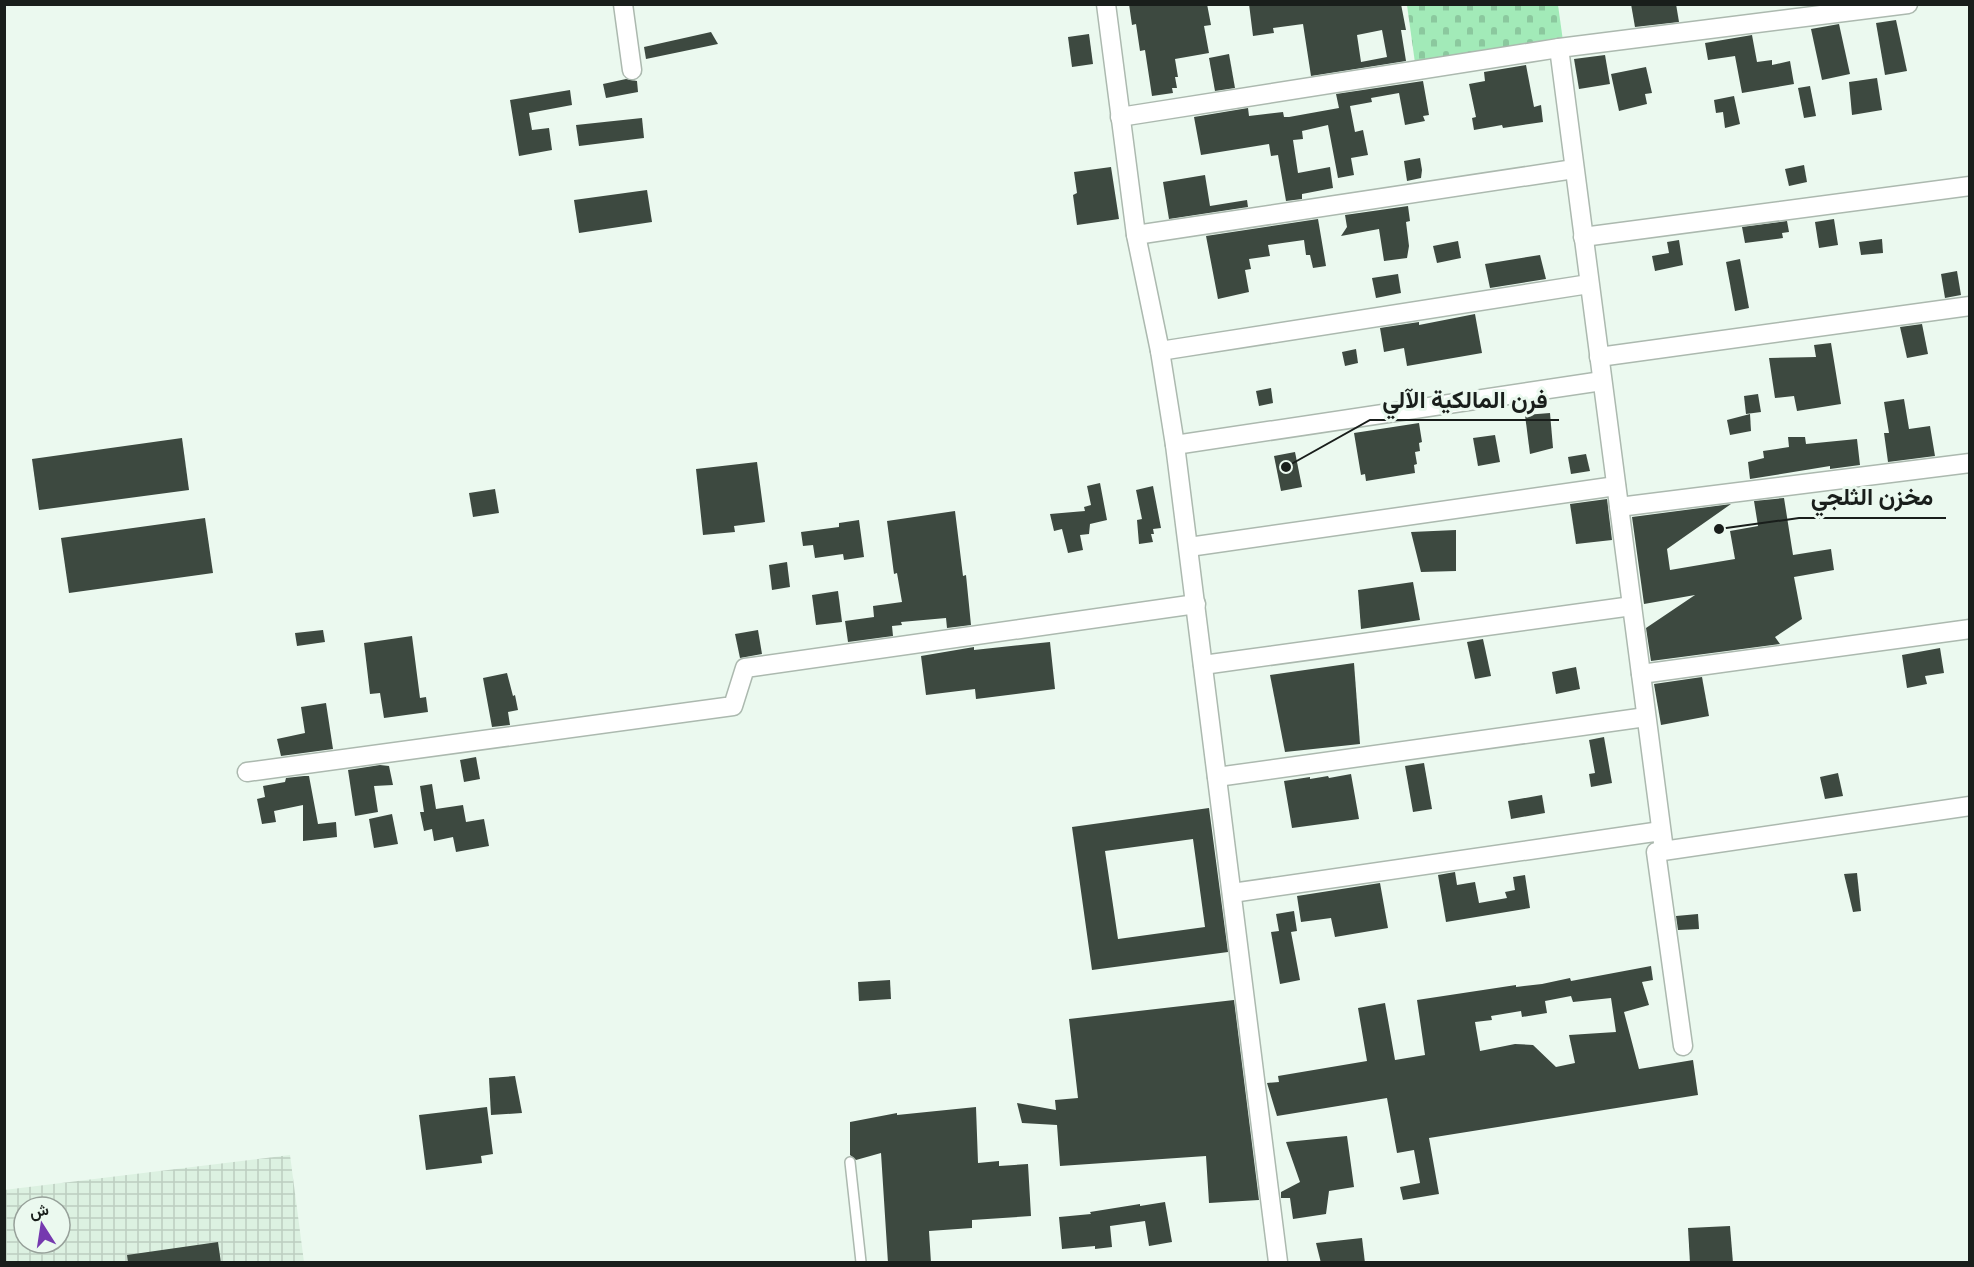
<svg xmlns="http://www.w3.org/2000/svg" width="1974" height="1267" viewBox="0 0 1974 1267" font-family="'Titillium Web',Vazirmatn,sans-serif">
	<style>
		.industrial { fill: url(#industrial-grid); fill-rule: evenodd }
		.cemetery { fill: url(#cemetery-stones) }
		.building { fill: #3d4940; fill-rule: evenodd }
		.lines { fill: none; stroke-linecap: round; stroke-linejoin: round }
		.lane-casing { stroke: #acb9af; stroke-width: 12 }
		.street-casing { stroke: #acb9af; stroke-width: 21 }
		.lane { stroke: #fff; stroke-width: 9 }
		.street { stroke: #fff; stroke-width: 18 }
		.leader { fill: none; stroke: #191e1b; stroke-width: 2 }
		.callout-dot { fill: #191e1b; stroke: #ebf9ef; stroke-width: 2 }
		.callout-label { font-size: 24px; text-anchor: middle; font-weight: bold; fill: #191e1b; stroke: #ebf9ef; stroke-width: 6; stroke-linejoin: round; paint-order: stroke }
	</style>
	<defs>
		<pattern id="industrial-grid" width="8" height="8" patternUnits="userSpaceOnUse" patternTransform="scale(1.5)"><rect width="8" height="8" fill="#dcf1e1"/><path d="M0 4h8M4 0v8" fill="none" stroke="#bccec0"/></pattern>
		<pattern id="cemetery-stones" width="16" height="16" patternUnits="userSpaceOnUse" patternTransform="scale(1.5)"><rect width="16" height="16" fill="#a2eab8"/><path d="M2 7V4a2 2 0 0 1 4 0v3zM10 15v-3a2 2 0 0 1 4 0v3z" fill="#8bc89e"/></pattern>
	</defs>
	<rect width="100%" height="100%" fill="#ebf9ef"/>
	<path class="industrial" d="M 290,1155 L 304,1262 L 5,1262 L 4,1190 ZM 24,1207 L 60,1207 L 60,1243 L 24,1243 Z"/>
	<polygon class="cemetery" points="1407,5 1558,5 1563,41 1415,63"/>
	<g class="building">
		<polygon points="1129,4 1207,4 1211,25 1204,26 1209,53 1175,59 1178,77 1175,77 1177,88 1172,88 1173,93 1152,96 1145,50 1140,51 1136,24 1132,25"/>
		<path d="M 1249,4 L 1401,4 L 1406,30 L 1401,30 L 1406,61 L 1311,76 L 1303,24 L 1273,28 L 1274,33 L 1253,36 ZM 1382,30 L 1387,57 L 1361,62 L 1357,35 Z"/>
		<polygon points="1631,4 1676,4 1679,22 1635,27"/>
		<polygon points="1896,20 1907,71 1885,75 1876,23"/>
		<polygon points="1839,24 1850,74 1822,80 1811,29"/>
		<polygon points="711,32 718,44 646,59 644,47"/>
		<polygon points="1089,34 1093,64 1072,67 1068,37"/>
		<polygon points="1752,35 1757,62 1772,60 1772,65 1790,61 1794,84 1742,93 1735,56 1708,60 1705,43"/>
		<polygon points="1229,54 1235,88 1215,91 1209,58"/>
		<polygon points="1605,55 1610,84 1579,89 1574,59"/>
		<polygon points="1526,65 1534,107 1541,105 1543,122 1503,128 1502,125 1474,130 1472,118 1476,117 1469,84 1485,81 1484,72"/>
		<polygon points="1646,67 1652,93 1645,94 1647,104 1619,111 1611,74"/>
		<polygon points="1877,78 1882,110 1852,115 1849,82"/>
		<polygon points="626,79 637,81 638,92 606,98 603,84"/>
		<polygon points="1423,81 1429,115 1423,116 1425,121 1405,125 1399,93 1371,98 1372,102 1350,106 1355,132 1363,130 1368,155 1351,158 1354,175 1338,178 1328,125 1302,131 1303,139 1293,140 1298,173 1330,167 1333,188 1302,194 1302,199 1286,201 1278,155 1271,156 1269,144 1201,155 1194,117 1248,108 1249,116 1283,112 1284,117 1289,117 1339,108 1336,94"/>
		<polygon points="1810,86 1816,116 1804,118 1798,88"/>
		<polygon points="570,90 572,105 529,113 532,130 549,128 552,150 519,156 510,100"/>
		<polygon points="1734,96 1740,124 1725,128 1723,112 1716,113 1714,100"/>
		<polygon points="642,118 644,138 579,146 576,125"/>
		<polygon points="1420,158 1422,170 1421,178 1407,181 1404,161"/>
		<polygon points="1804,165 1807,182 1789,186 1785,169"/>
		<polygon points="1111,167 1119,219 1077,225 1073,195 1077,193 1074,172"/>
		<polygon points="1205,175 1210,206 1247,200 1248,207 1169,219 1163,182"/>
		<polygon points="647,190 652,222 579,233 574,200"/>
		<polygon points="1408,206 1410,221 1406,222 1409,246 1407,258 1384,261 1379,229 1341,236 1347,227 1345,215"/>
		<polygon points="1318,219 1326,266 1313,268 1310,255 1306,255 1304,240 1268,245 1270,256 1249,259 1251,269 1245,270 1249,292 1218,299 1206,236"/>
		<polygon points="1834,219 1838,245 1819,248 1815,222"/>
		<polygon points="1787,221 1789,232 1782,233 1783,238 1745,243 1742,227"/>
		<polygon points="1882,239 1883,253 1861,255 1859,242"/>
		<polygon points="1679,240 1683,265 1655,271 1652,256 1669,253 1667,242"/>
		<polygon points="1458,241 1461,258 1437,263 1433,246"/>
		<polygon points="1540,255 1546,279 1490,288 1485,264"/>
		<polygon points="1740,259 1749,308 1735,311 1726,262"/>
		<polygon points="1957,271 1961,295 1945,298 1941,274"/>
		<polygon points="1398,274 1401,293 1376,298 1372,278"/>
		<polygon points="1475,314 1482,353 1407,366 1404,348 1384,352 1380,328 1419,322 1419,325"/>
		<polygon points="1922,324 1928,354 1907,358 1900,327"/>
		<polygon points="1831,343 1841,404 1797,411 1794,396 1775,398 1769,358 1816,357 1814,345"/>
		<polygon points="1356,349 1358,363 1345,366 1342,352"/>
		<polygon points="1271,388 1273,403 1259,406 1256,391"/>
		<polygon points="1758,394 1761,412 1746,414 1744,396"/>
		<polygon points="1904,399 1909,429 1930,426 1935,456 1888,462 1884,433 1889,433 1884,402"/>
		<polygon points="1550,413 1553,448 1530,454 1525,415"/>
		<polygon points="1750,414 1751,431 1730,435 1727,420"/>
		<polygon points="1419,423 1422,442 1419,443 1420,451 1415,452 1417,464 1414,465 1415,473 1366,481 1365,474 1361,475 1354,433"/>
		<polygon points="1495,435 1500,462 1478,466 1473,438"/>
		<polygon points="1788,437 1805,437 1806,444 1857,439 1860,465 1830,469 1830,466 1750,479 1748,462 1764,458 1763,451 1789,447"/>
		<polygon points="182,438 189,490 39,510 32,459"/>
		<polygon points="1295,452 1302,487 1281,491 1274,456"/>
		<polygon points="1586,454 1590,471 1571,474 1568,457"/>
		<polygon points="757,462 765,522 734,526 735,532 703,535 696,469"/>
		<polygon points="1100,483 1107,520 1090,524 1089,534 1080,535 1083,550 1068,553 1062,529 1054,531 1050,514 1085,511 1084,507 1091,505 1087,486"/>
		<polygon points="1153,486 1161,528 1153,529 1154,534 1151,534 1153,542 1139,544 1137,520 1142,519 1136,490"/>
		<polygon points="495,489 499,513 473,517 469,493"/>
		<polygon points="1784,498 1793,555 1831,549 1834,570 1794,577 1802,619 1775,637 1780,644 1651,661 1646,628 1695,595 1644,604 1632,517 1731,504 1667,549 1670,570 1735,559 1730,531 1758,526 1754,501"/>
		<polygon points="1607,499 1612,540 1576,544 1570,504"/>
		<polygon points="955,511 963,576 966,575 971,625 947,628 946,618 901,622 902,625 892,626 893,636 848,642 845,621 874,617 873,606 902,602 897,573 894,574 887,521"/>
		<polygon points="205,518 213,573 69,593 61,538"/>
		<polygon points="859,520 864,557 844,560 843,554 815,558 813,545 803,546 801,532 839,527 839,523"/>
		<polygon points="1456,530 1456,571 1421,572 1411,532"/>
		<polygon points="787,562 790,587 772,590 769,565"/>
		<polygon points="1413,582 1420,620 1361,629 1358,590"/>
		<polygon points="838,591 842,622 816,625 812,595"/>
		<polygon points="323,630 325,642 297,646 295,633"/>
		<polygon points="758,630 762,654 740,658 735,634"/>
		<polygon points="412,636 420,698 426,697 428,712 384,718 380,693 370,694 364,643"/>
		<polygon points="1483,639 1491,676 1475,679 1467,642"/>
		<polygon points="1050,642 1055,689 976,699 975,689 926,695 921,656 974,647 974,650"/>
		<polygon points="1940,648 1944,673 1925,676 1927,684 1907,688 1902,655"/>
		<polygon points="1354,663 1360,744 1285,752 1270,675"/>
		<polygon points="1576,667 1580,689 1556,694 1552,672"/>
		<polygon points="507,673 513,696 515,695 518,710 508,712 510,725 492,727 483,678"/>
		<polygon points="1702,677 1709,716 1661,725 1654,684"/>
		<polygon points="326,703 333,749 281,756 277,739 305,733 301,707"/>
		<polygon points="1604,737 1612,783 1591,787 1589,774 1595,773 1589,740"/>
		<polygon points="476,757 480,779 464,782 460,760"/>
		<polygon points="1424,763 1432,809 1413,812 1405,766"/>
		<polygon points="380,765 389,766 393,785 374,786 378,812 355,816 348,770"/>
		<polygon points="1838,773 1843,796 1825,799 1820,777"/>
		<polygon points="1351,774 1359,819 1292,828 1284,781 1310,777 1310,779 1328,776 1329,778"/>
		<polygon points="304,776 309,776 318,824 336,822 337,837 303,841 303,805 274,811 276,822 262,824 257,799 265,797 263,786 285,782 286,778"/>
		<polygon points="432,784 436,809 463,805 466,822 484,819 489,846 456,852 453,837 434,841 432,829 424,831 420,812 424,812 420,786"/>
		<polygon points="1542,795 1545,813 1511,819 1508,801"/>
		<path d="M 1209,808 L 1228,952 L 1092,970 L 1072,827 ZM 1193,839 L 1205,927 L 1118,939 L 1105,851 Z"/>
		<polygon points="392,814 398,844 374,848 369,819"/>
		<polygon points="1455,872 1457,885 1475,882 1479,903 1507,898 1505,892 1515,890 1513,877 1525,875 1530,908 1446,922 1438,875"/>
		<polygon points="1857,873 1861,911 1853,912 1844,874"/>
		<polygon points="1380,883 1388,928 1335,937 1331,918 1301,922 1297,896"/>
		<polygon points="1294,911 1297,931 1291,932 1300,980 1280,984 1271,932 1279,931 1276,914"/>
		<polygon points="1698,914 1699,929 1678,930 1676,916"/>
		<path d="M 1651,966 L 1653,980 L 1642,982 L 1649,1005 L 1624,1012 L 1639,1069 L 1693,1060 L 1698,1095 L 1429,1138 L 1439,1194 L 1403,1200 L 1400,1187 L 1420,1183 L 1414,1150 L 1397,1153 L 1387,1098 L 1277,1116 L 1267,1083 L 1279,1082 L 1278,1076 L 1367,1061 L 1358,1008 L 1385,1003 L 1395,1060 L 1425,1055 L 1417,1000 L 1516,985 L 1516,987 L 1542,984 L 1570,978 L 1571,981 ZM 1571,996 L 1573,1002 L 1611,998 L 1616,1032 L 1569,1035 L 1575,1063 L 1556,1067 L 1533,1045 L 1515,1044 L 1480,1051 L 1475,1022 L 1492,1020 L 1491,1016 L 1521,1011 L 1522,1017 L 1547,1013 L 1545,1001 Z"/>
		<polygon points="890,980 891,999 859,1001 858,982"/>
		<polygon points="1234,1000 1259,1200 1209,1203 1206,1156 1060,1166 1057,1125 1022,1123 1017,1103 1056,1110 1055,1100 1078,1098 1069,1019"/>
		<polygon points="515,1076 522,1113 491,1115 489,1078"/>
		<polygon points="487,1107 493,1154 481,1156 482,1163 426,1170 419,1115"/>
		<polygon points="976,1107 978,1163 999,1161 999,1166 1028,1164 1031,1216 972,1220 972,1228 929,1231 931,1263 888,1263 881,1153 856,1160 850,1155 850,1122 897,1113 897,1115"/>
		<polygon points="1347,1136 1354,1187 1329,1191 1326,1214 1293,1219 1290,1198 1281,1198 1281,1192 1300,1182 1286,1142"/>
		<polygon points="1165,1202 1172,1242 1149,1246 1145,1221 1110,1226 1112,1247 1095,1249 1095,1246 1062,1249 1059,1217 1091,1214 1090,1212 1140,1204 1140,1206"/>
		<polygon points="1730,1226 1733,1263 1690,1263 1688,1228"/>
		<polygon points="1362,1238 1365,1263 1321,1263 1316,1243"/>
		<polygon points="218,1242 221,1263 128,1263 127,1255"/>
	</g>
	<g class="lines">
		<defs>
			<polyline id="lane" points="850,1162 861,1262"/>
			<g id="street">
				<polyline points="623,4 632,70"/>
				<polyline points="1106,4 1136,235 1160,351 1175,445 1278,1262"/>
				<polyline points="1559,48 1664,850"/>
				<polyline points="1120,117 1559,48 1908,4"/>
				<polyline points="1136,235 1574,169"/>
				<polyline points="1583,237 1970,186"/>
				<polyline points="1160,351 1589,284"/>
				<polyline points="1599,357 1970,306"/>
				<polyline points="1175,445 1602,381"/>
				<polyline points="1619,507 1970,463"/>
				<polyline points="1189,547 1616,486"/>
				<polyline points="1203,665 1632,606"/>
				<polyline points="1641,674 1970,629"/>
				<polyline points="247,772 733,706 745,668 1196,604"/>
				<polyline points="1217,777 1646,717"/>
				<polyline points="1232,893 1661,831"/>
				<polyline points="1683,1046 1656,852 1970,806"/>
			</g>
		</defs>
		<use href="#lane" class="lane-casing"/>
		<use href="#street" class="street-casing"/>
		<use href="#lane" class="lane"/>
		<use href="#street" class="street"/>
	</g>
	<path class="leader" d="M1286 467L1370 420H1559M1719 529L1799 518H1946"/>
	<g class="callout-dot">
		<circle cx="1286" cy="467" r="6"/>
		<circle cx="1719" cy="529" r="6"/>
	</g>
	<g class="callout-label">
		<text x="1465" y="408">فرن المالكية الآلي</text>
		<text x="1872" y="505">مخزن الثلجي</text>
	</g>
	<rect width="1974" height="1267" fill="none" stroke="#191e1b" stroke-width="12"/>
	<g transform="translate(42 1225) rotate(348)"><circle r="28" fill="#ebf9ef" stroke="#97a19a" stroke-width="1.5"/>
	<path d="M0-4.5L10 22L0 15L-10 22Z" fill="#7539af"/>
	<text y="-9" font-size="16" font-weight="bold" text-anchor="middle" fill="#191e1b">ش</text>
	</g>
</svg>
